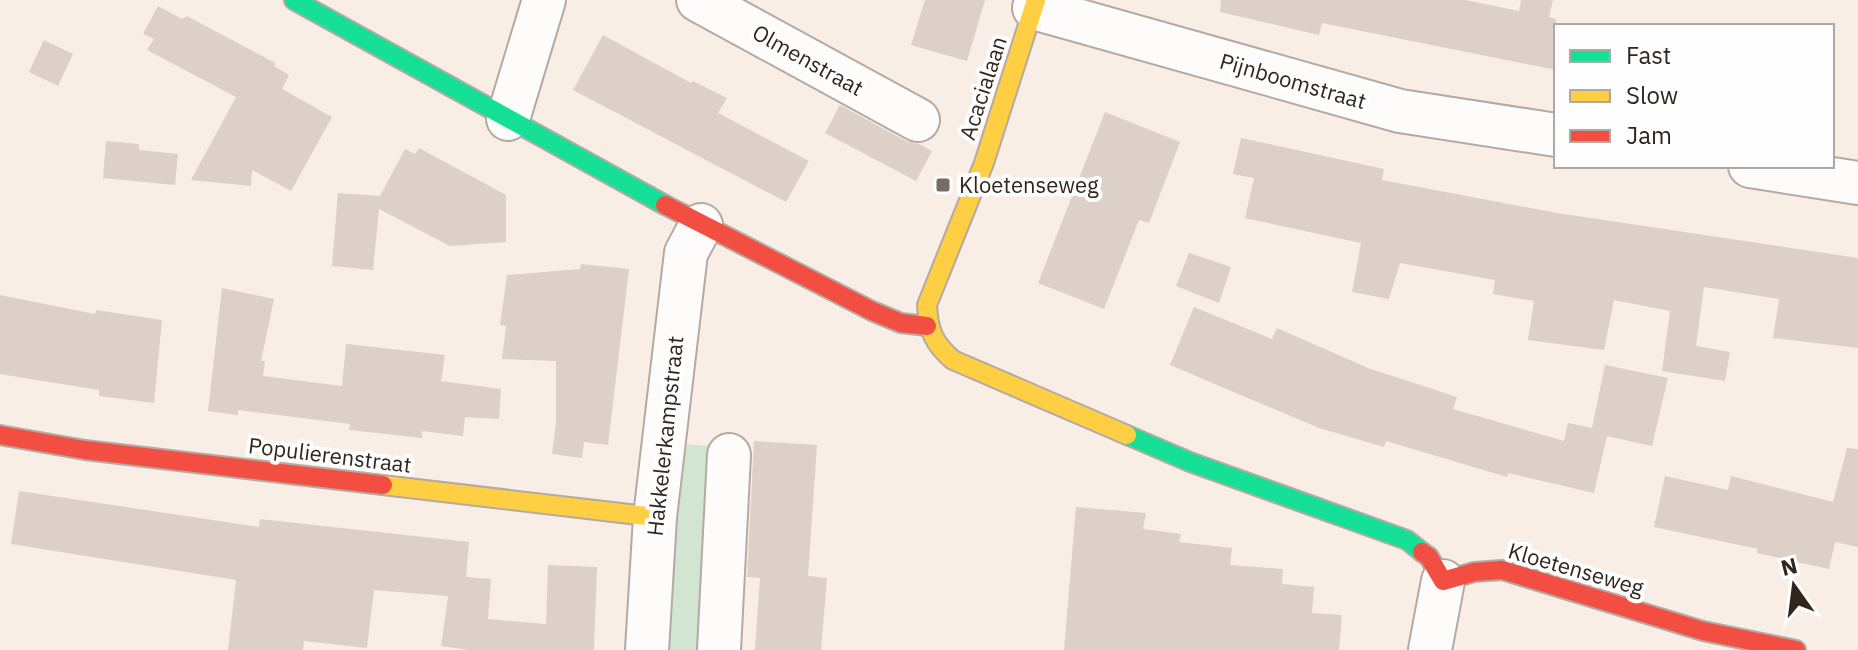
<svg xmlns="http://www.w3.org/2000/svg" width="1858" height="650" viewBox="0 0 1858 650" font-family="'IBM Plex Sans',sans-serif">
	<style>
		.green { fill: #d2e4d2 }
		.building { fill: #dcd0c8 }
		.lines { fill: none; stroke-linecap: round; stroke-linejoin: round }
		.street-casing { stroke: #b4aaa3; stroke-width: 46 }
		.fast-casing { stroke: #b4aaa3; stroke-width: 22 }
		.slow-casing { stroke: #b4aaa3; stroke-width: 22 }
		.jam-casing { stroke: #b4aaa3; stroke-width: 22 }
		.street { stroke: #fefcfb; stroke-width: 42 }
		.fast { stroke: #16e098; stroke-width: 18 }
		.slow { stroke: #ffcf43; stroke-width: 18 }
		.jam { stroke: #f24e42; stroke-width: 18 }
		.poi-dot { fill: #776c63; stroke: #fefefe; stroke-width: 3 }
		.labels { text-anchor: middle; stroke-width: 8; stroke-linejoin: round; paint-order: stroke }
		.street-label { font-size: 22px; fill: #31261d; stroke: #fefefe }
		.poi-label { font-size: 22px; fill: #31261d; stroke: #fefefe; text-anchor: start }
	</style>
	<rect width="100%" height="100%" fill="#f8eee6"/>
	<polygon class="green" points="683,444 710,446 701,556 718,557 711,650 668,650"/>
	<g class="building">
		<polygon points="925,0 985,0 967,61 911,45"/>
		<polygon points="1221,0 1465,0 1519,11 1521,0 1553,0 1549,17 1556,19 1556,70 1322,23 1319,35 1220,12"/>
		<polygon points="158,6 182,19 187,16 275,63 274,66 289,75 282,89 332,117 291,191 252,170 251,186 191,180 236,97 147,50 154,39 143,34"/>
		<polygon points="603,35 691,83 693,81 727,98 718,113 809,161 786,202 573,90"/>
		<polygon points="44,40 73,54 58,86 29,72"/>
		<polygon points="840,105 906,141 919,144 932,151 916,181 825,133"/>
		<polygon points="1105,112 1180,142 1149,223 1139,220 1104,309 1038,283"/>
		<polygon points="1241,138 1384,169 1382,180 1557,213 1858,258 1858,348 1773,338 1779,299 1704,287 1696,346 1730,352 1725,381 1662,371 1670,311 1614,300 1604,350 1528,340 1534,301 1493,294 1495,280 1400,263 1389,299 1352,292 1361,243 1245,218 1254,178 1233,174"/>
		<polygon points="106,141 139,144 139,150 178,154 175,185 103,178"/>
		<polygon points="419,148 506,195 506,242 450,246 379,209 373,270 332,266 338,193 380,196 405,149 415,154"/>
		<polygon points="1189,253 1231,267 1219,303 1176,286"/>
		<polygon points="581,264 629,269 608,445 584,442 582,458 552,454 556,423 556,361 502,359 506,326 500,325 507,275 580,269"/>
		<polygon points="222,288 274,299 261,361 265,361 263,376 342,386 346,344 445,355 441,381 501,389 499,419 465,417 463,436 422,431 422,438 349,430 350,424 238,410 238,415 208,411"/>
		<polygon points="0,295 95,314 96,310 162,320 154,403 99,396 99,390 0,374"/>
		<polygon points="1194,307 1272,339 1277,328 1368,368 1457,397 1453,409 1564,441 1568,423 1592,428 1605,365 1668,378 1652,446 1607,436 1594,493 1508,473 1507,477 1386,441 1384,447 1319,428 1170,365"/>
		<polygon points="754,441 817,445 808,576 827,578 821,650 755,650 760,578 747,577"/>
		<polygon points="1847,448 1858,449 1858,547 1835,542 1829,569 1757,553 1758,549 1654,527 1665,476 1728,490 1731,476 1833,502"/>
		<polygon points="19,491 259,527 260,519 469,542 466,577 491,579 488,619 546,624 548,565 597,567 594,650 469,650 441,646 448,596 374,590 367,648 304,641 303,650 228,650 236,580 11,544"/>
		<polygon points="1076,507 1146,513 1143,529 1181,534 1179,542 1232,548 1230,565 1283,569 1282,584 1314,587 1312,613 1342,615 1339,650 1064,650"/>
	</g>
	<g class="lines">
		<defs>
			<g id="street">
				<polyline points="698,0 918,120"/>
				<polyline points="1034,8 1400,111 1556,135"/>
				<polyline points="508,119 544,0"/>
				<polyline points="1750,166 1858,183"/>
				<polyline points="647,650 655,517 686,253 701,225"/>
				<polyline points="719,650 729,455"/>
				<polyline points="1430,650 1443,581"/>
			</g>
			<g id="fast">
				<polyline points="294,0 665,205"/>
				<polyline points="1127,435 1190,462 1407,540 1422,552"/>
			</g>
			<g id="slow">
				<path d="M 1036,0 L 984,163 L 927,305 C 928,330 934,344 953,360 L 1127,435"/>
				<polyline points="383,485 655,517"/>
			</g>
			<g id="jam">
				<polyline points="665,205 872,311 901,323 927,326"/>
				<polyline points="0,435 85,450 383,485"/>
				<polyline points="1422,552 1429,557 1443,581 1474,572 1502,570 1703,631 1796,650"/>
			</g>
		</defs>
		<use href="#street" class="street-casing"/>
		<use href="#fast" class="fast-casing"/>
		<use href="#slow" class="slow-casing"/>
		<use href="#jam" class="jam-casing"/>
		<use href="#street" class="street"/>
		<use href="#fast" class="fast"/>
		<use href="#slow" class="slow"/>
		<use href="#jam" class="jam"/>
	</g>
	<rect class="poi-dot" x="935" y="177" width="16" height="16" rx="4"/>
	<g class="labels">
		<g class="street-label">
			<text transform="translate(808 60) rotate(29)" y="8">Olmenstraat</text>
			<text transform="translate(1293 81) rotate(16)" y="8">Pijnboomstraat</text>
			<text transform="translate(983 88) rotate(-72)" y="8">Acacialaan</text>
			<text transform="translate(665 436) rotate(-84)" y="8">Hakkelerkampstraat</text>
			<text transform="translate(330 455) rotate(7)" y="8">Populierenstraat</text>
			<text transform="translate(1576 569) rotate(16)" y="8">Kloetenseweg</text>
		</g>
		<g class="poi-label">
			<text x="959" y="193">Kloetenseweg</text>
		</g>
	</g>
	<rect x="1554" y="24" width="280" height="144" fill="#fefefe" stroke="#aca8a4" stroke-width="2"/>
	<rect x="1570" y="50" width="40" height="12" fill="#16e098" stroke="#aca8a4" stroke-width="2"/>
	<text x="1626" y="64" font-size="24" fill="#31261d">Fast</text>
	<rect x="1570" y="90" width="40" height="12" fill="#ffcf43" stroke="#aca8a4" stroke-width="2"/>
	<text x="1626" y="104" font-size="24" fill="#31261d">Slow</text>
	<rect x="1570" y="130" width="40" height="12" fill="#f24e42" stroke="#aca8a4" stroke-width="2"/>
	<text x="1626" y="144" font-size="24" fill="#31261d">Jam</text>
	<g transform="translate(1794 586) rotate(346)" stroke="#fefefe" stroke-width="6" paint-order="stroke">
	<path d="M0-6L14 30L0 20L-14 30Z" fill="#31261d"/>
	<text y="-12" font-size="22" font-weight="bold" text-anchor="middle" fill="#31261d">N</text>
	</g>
</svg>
